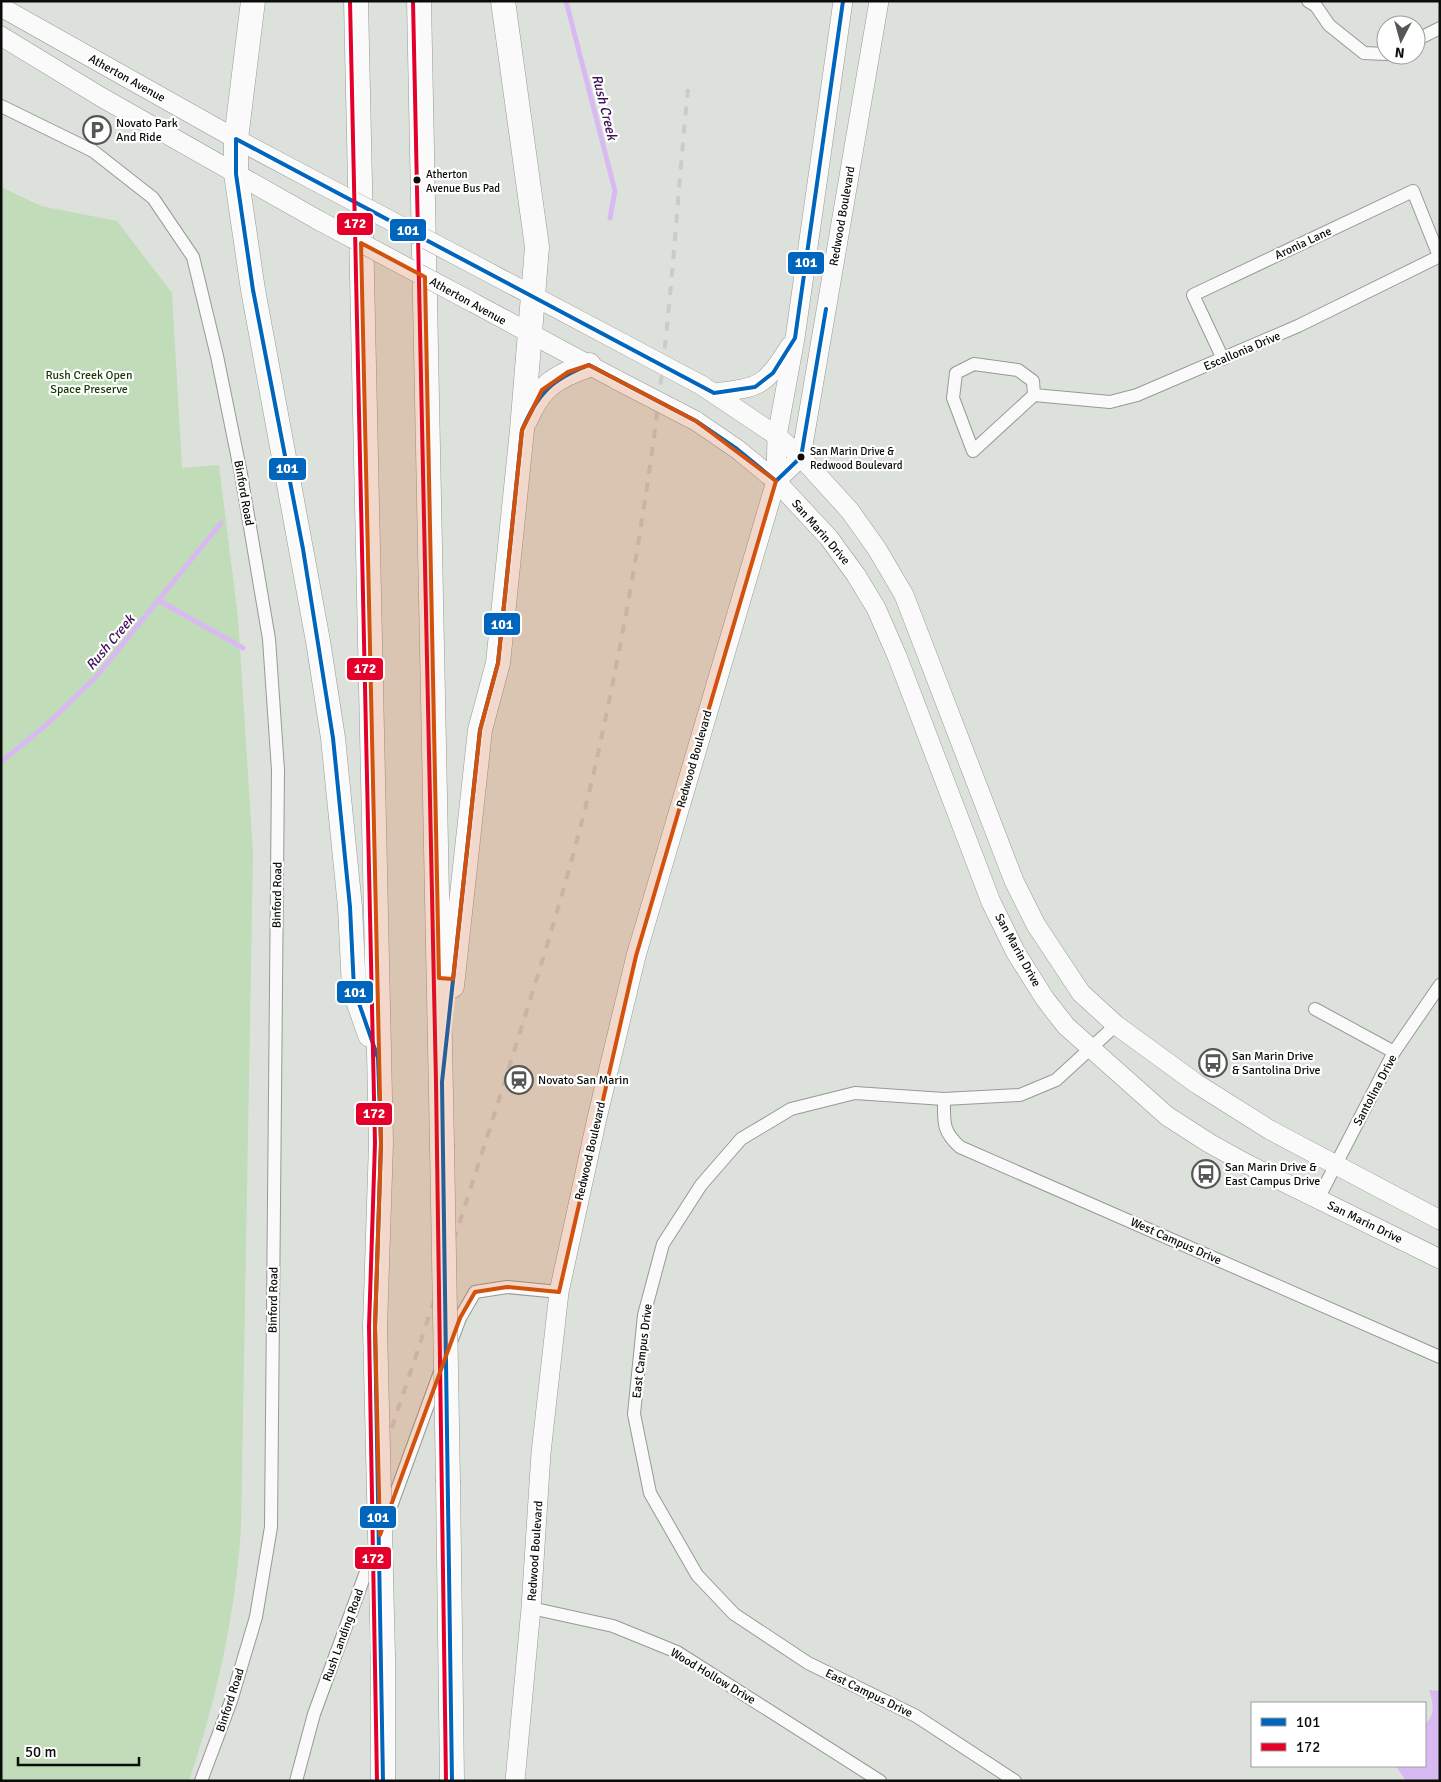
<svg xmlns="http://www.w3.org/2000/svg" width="1441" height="1782" viewBox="0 0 1441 1782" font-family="Signika,sans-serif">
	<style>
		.green { fill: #c0dcb8 }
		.water { fill: #d9b9f2 }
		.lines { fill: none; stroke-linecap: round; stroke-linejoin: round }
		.stream { stroke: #d9b9f2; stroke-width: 5 }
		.street-casing { stroke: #969a95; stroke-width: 14 }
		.secondary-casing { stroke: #969a95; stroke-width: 20 }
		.highway-casing { stroke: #969a95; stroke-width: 25 }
		.street { stroke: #fafafa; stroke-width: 12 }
		.secondary { stroke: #fafafa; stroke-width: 19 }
		.highway { stroke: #fafafa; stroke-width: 24 }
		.rail { stroke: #caccca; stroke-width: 4; stroke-dasharray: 9 9; stroke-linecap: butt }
		.secondary-bridge-casing { stroke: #969a95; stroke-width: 20; stroke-linecap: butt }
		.highway-bridge-casing { stroke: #969a95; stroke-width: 25; stroke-linecap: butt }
		.secondary-bridge { stroke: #fafafa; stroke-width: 19 }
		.highway-bridge { stroke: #fafafa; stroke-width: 24 }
		.bus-1-casing { stroke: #fff; stroke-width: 8 }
		.bus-2-casing { stroke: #fff; stroke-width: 8 }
		.bus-1 { stroke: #0065bd; stroke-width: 4 }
		.bus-2 { stroke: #e4002b; stroke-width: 4 }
		.marked { fill: #d2510c; fill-opacity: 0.2; stroke: #d2510c; stroke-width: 4; stroke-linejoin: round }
		.bus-dot { fill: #0a0d09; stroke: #fff; stroke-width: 2 }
		.labels { text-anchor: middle; stroke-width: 4.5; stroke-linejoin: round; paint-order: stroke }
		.bus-label { font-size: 11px; fill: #0a0d09; stroke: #fff; text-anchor: start }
		.street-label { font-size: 12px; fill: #0a0d09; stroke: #fff }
		.poi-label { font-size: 12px; fill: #0a0d09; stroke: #fff; text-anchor: start }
		.park-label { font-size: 12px; fill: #133a01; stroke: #fff }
		.water-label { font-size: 14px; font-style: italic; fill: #40115b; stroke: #fff }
		.line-badge { stroke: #fff; stroke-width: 2 }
		.badge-label { font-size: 14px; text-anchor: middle; font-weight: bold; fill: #fff }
	</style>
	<rect width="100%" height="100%" fill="#dde1dc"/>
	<path class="green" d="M 1,187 L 41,206 L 117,221 L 172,293 L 182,468 L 219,465 L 238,617 L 253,853 L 241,1529 C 235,1616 217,1698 189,1781 L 1,1781 Z"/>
	<path class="water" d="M 1429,1690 L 1440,1691 L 1440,1781 L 1406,1781 L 1396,1766 L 1425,1766 L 1425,1724 C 1436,1716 1433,1701 1429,1690 Z"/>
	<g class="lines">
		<g class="stream">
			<polyline points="566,1 615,191 610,218"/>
			<polyline points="158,600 243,648"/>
			<polyline points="1,762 46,725 95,678 221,523"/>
		</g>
		<defs>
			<g id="street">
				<polyline points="1308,1 1316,6 1329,25 1364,53 1386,54"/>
				<polyline points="1416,40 1440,28"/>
				<polyline points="1,106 93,151 153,198 193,257 217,356 241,474 269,639 278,770 271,1527 256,1617 231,1701 201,1781"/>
				<polyline points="1223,359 1193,295 1413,191 1439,256"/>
				<polyline points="1034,395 1033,381 1018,370 974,364 956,373 953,398 973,451 1034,395 1110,402 1137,395 1298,326 1440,256"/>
				<polyline points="1315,1009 1394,1052"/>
				<path d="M 944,1099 C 944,1122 942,1131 960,1147 L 1440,1357"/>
				<polyline points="1318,1199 1394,1052 1440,985"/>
				<polyline points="451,1342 460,1318 475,1292 507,1287 559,1292"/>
				<polyline points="386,1520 440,1372"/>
				<polyline points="531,1608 613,1626 677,1652 880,1781"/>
				<polyline points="296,1781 314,1714 374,1550"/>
				<polyline points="1015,1781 916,1716 808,1663 734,1614 697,1575 650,1493 634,1414 644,1315 663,1244 701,1185 741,1139 791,1109 855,1093 944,1099 1020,1095 1056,1080 1116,1025"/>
			</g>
			<g id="secondary">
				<polyline points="1,7 236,139 317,182"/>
				<polyline points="1,36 101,97 318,220"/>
				<polyline points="471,263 624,344"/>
				<polyline points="472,302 617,380"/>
				<polyline points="701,385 777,436 801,457 850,511 877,549 904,595 1014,881 1036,925 1081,993 1116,1025 1197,1084 1270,1130 1440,1220"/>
				<path d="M 714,393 C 761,387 764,387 790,346"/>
				<polyline points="696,421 737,449 776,481 829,538 856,575 876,608 897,656 991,902 1016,953 1045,999 1066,1026 1167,1116 1209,1143 1245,1163 1440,1259"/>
				<polyline points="776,481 801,457 879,1"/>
				<polyline points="515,1781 531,1608 541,1453 559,1292 597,1118 636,956 776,481 777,436 795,338 843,1"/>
			</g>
			<g id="highway">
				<polyline points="253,1 236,139 236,174 253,290 318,641 333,738 350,907 354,989 370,1035"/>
				<polyline points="356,1 381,1143 375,1327"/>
				<polyline points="419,1 442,1145"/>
				<path d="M 526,419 C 540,386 555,377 589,365"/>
				<polyline points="452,986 480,730 498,663 522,430 537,247 503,1"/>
				<polyline points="448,1482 452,1781"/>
				<polyline points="383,1657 383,1781"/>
			</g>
		</defs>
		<use href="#street" class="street-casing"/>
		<use href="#secondary" class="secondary-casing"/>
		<use href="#highway" class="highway-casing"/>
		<use href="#street" class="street"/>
		<use href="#secondary" class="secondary"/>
		<use href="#highway" class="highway"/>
		<path class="rail" d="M 386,1445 C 432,1308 477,1171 520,1032 C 551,934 581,836 602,735 C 629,609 650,482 664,354 C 674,266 679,177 688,89"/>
		<defs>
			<g id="secondary-bridge">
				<polyline points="317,182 471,263"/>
				<polyline points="318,220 472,302"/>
				<polyline points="624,344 701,385"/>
				<polyline points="617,380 696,421"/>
			</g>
			<g id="highway-bridge">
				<polyline points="442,1145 448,1482"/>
				<polyline points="375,1327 383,1657"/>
			</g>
		</defs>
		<use href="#secondary-bridge" class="secondary-bridge-casing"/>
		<use href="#highway-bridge" class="highway-bridge-casing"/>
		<use href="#secondary-bridge" class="secondary-bridge"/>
		<use href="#highway-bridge" class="highway-bridge"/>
		<defs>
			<g id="bus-1">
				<polyline points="383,1781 375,1327 381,1143 378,1058 354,989 350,907 333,738 303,549 253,290 236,174 236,139 714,393 755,387 773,373 795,338 843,1"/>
				<path d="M 452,1781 L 442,1082 L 480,730 L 498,663 L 522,430 C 538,393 551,380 589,365 L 696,421 L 737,449 L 776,481 L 801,457 L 826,309"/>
			</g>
			<g id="bus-2">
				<polyline points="350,1 375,1143 369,1327 377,1781"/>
				<polyline points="413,1 436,1082 446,1781"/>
			</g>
		</defs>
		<use href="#bus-1" class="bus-1-casing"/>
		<use href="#bus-2" class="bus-2-casing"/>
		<use href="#bus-1" class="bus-1"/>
		<use href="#bus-2" class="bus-2"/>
	</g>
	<path class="marked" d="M 361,243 L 425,277 L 439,978 L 453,979 L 480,730 L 498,663 L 522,430 L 542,390 L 568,372 L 589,365 L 696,421 L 776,481 L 636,956 L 559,1292 L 507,1287 L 475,1292 L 460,1318 L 380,1535 L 375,1327 L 381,1143 Z"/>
	<defs>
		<symbol id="parking-ring" viewBox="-11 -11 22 22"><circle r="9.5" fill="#fff" stroke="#545753" stroke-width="1.5"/><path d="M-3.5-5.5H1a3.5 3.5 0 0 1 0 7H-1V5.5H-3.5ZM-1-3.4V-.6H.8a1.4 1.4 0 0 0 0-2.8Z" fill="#545753"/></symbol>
		<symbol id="bus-ring" viewBox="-11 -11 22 22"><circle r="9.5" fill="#fff" stroke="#545753" stroke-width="1.5"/><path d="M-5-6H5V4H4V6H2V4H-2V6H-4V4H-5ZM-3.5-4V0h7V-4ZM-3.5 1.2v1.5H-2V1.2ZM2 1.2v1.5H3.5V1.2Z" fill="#545753"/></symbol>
		<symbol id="station-ring" viewBox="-11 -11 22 22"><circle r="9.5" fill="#fff" stroke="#545753" stroke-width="1.5"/><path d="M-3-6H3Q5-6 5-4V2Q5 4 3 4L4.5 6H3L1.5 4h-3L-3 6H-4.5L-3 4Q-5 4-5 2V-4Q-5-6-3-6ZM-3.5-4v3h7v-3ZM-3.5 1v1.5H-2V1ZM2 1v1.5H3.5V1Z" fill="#545753"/></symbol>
	</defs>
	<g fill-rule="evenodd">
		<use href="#parking-ring" x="81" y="114" width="32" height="32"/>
		<use href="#bus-ring" x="1197" y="1047" width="32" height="32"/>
		<use href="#station-ring" x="503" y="1064" width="32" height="32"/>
		<use href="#bus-ring" x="1190" y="1158" width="32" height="32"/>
	</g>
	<g class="bus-dot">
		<circle cx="417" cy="180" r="4.5"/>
		<circle cx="801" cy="457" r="4.5"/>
	</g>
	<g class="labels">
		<g class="bus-label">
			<text x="426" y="178">Atherton<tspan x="426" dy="14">Avenue Bus Pad</tspan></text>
			<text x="810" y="455">San Marin Drive &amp;<tspan x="810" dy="14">Redwood Boulevard</tspan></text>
		</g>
		<g class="street-label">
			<text transform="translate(127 78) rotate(29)" y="4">Atherton Avenue</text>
			<text transform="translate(842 216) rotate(-80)" y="4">Redwood Boulevard</text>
			<text transform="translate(1303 243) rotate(-25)" y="4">Aronia Lane</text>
			<text transform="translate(468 301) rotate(29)" y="4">Atherton Avenue</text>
			<text transform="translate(1242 351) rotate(-23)" y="4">Escallonia Drive</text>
			<text transform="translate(244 493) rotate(80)" y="4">Binford Road</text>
			<text transform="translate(821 532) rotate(49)" y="4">San Marin Drive</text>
			<text transform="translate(694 759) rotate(-74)" y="4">Redwood Boulevard</text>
			<text transform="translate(277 895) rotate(-89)" y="4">Binford Road</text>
			<text transform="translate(1018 950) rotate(61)" y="4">San Marin Drive</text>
			<text transform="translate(1375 1090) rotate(-62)" y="4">Santolina Drive</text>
			<text transform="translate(590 1151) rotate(-77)" y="4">Redwood Boulevard</text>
			<text transform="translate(1365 1222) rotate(26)" y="4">San Marin Drive</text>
			<text transform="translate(1176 1241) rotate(24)" y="4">West Campus Drive</text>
			<text transform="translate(273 1300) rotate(-89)" y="4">Binford Road</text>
			<text transform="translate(642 1351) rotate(-83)" y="4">East Campus Drive</text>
			<text transform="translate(535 1551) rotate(-86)" y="4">Redwood Boulevard</text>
			<text transform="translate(343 1635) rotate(-70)" y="4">Rush Landing Road</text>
			<text transform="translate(713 1676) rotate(31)" y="4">Wood Hollow Drive</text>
			<text transform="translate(869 1693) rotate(26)" y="4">East Campus Drive</text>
			<text transform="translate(230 1700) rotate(-72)" y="4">Binford Road</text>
		</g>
		<g class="poi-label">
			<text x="116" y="127">Novato Park<tspan x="116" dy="14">And Ride</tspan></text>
			<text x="1232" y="1060">San Marin Drive<tspan x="1232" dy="14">&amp; Santolina Drive</tspan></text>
			<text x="538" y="1084">Novato San Marin</text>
			<text x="1225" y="1171">San Marin Drive &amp;<tspan x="1225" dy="14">East Campus Drive</tspan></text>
		</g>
		<g class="park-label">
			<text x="89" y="379">Rush Creek Open<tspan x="89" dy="14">Space Preserve</tspan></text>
		</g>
		<g class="water-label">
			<text transform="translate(605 107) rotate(76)" y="5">Rush Creek</text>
			<text transform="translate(110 642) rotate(-50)" y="5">Rush Creek</text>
		</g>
	</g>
	<g class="line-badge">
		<rect x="336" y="212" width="38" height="24" rx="5" fill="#e4002b"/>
		<rect x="389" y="218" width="38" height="24" rx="5" fill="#0065bd"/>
		<rect x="787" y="251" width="38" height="24" rx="5" fill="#0065bd"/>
		<rect x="268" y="457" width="39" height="24" rx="5" fill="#0065bd"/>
		<rect x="483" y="612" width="38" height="24" rx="5" fill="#0065bd"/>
		<rect x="346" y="657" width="38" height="24" rx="5" fill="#e4002b"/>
		<rect x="336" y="980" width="38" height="24" rx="5" fill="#0065bd"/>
		<rect x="355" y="1102" width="38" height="24" rx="5" fill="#e4002b"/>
		<rect x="359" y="1505" width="38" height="24" rx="5" fill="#0065bd"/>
		<rect x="354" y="1546" width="38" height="24" rx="5" fill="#e4002b"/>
	</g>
	<g class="badge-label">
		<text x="355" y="228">172</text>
		<text x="408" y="235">101</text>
		<text x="806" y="267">101</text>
		<text x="287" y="473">101</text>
		<text x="502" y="629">101</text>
		<text x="365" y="673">172</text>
		<text x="355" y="997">101</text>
		<text x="374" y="1118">172</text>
		<text x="378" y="1522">101</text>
		<text x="373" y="1563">172</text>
	</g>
	<rect width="1441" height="1782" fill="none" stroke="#0a0d09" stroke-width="5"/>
	<rect x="1251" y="1702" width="175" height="65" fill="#ffffff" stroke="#9d9e9d"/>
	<rect x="1261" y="1718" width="25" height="8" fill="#0065bd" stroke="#9d9e9d"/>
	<text x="1296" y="1727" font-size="15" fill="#0a0d09">101</text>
	<rect x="1261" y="1743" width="25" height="8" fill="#e4002b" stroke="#9d9e9d"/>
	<text x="1296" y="1752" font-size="15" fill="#0a0d09">172</text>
	<g transform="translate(1401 40) rotate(186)"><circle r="24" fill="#ffffff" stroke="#9d9e9d"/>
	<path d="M0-4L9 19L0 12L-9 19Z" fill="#545753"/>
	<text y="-8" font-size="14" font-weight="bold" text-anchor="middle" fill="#0a0d09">N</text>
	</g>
	<path d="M18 1757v8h121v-8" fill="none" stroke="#0a0d09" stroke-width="2.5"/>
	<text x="25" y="1757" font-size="15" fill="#0a0d09" stroke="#ffffff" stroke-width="4" paint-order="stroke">50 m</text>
</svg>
